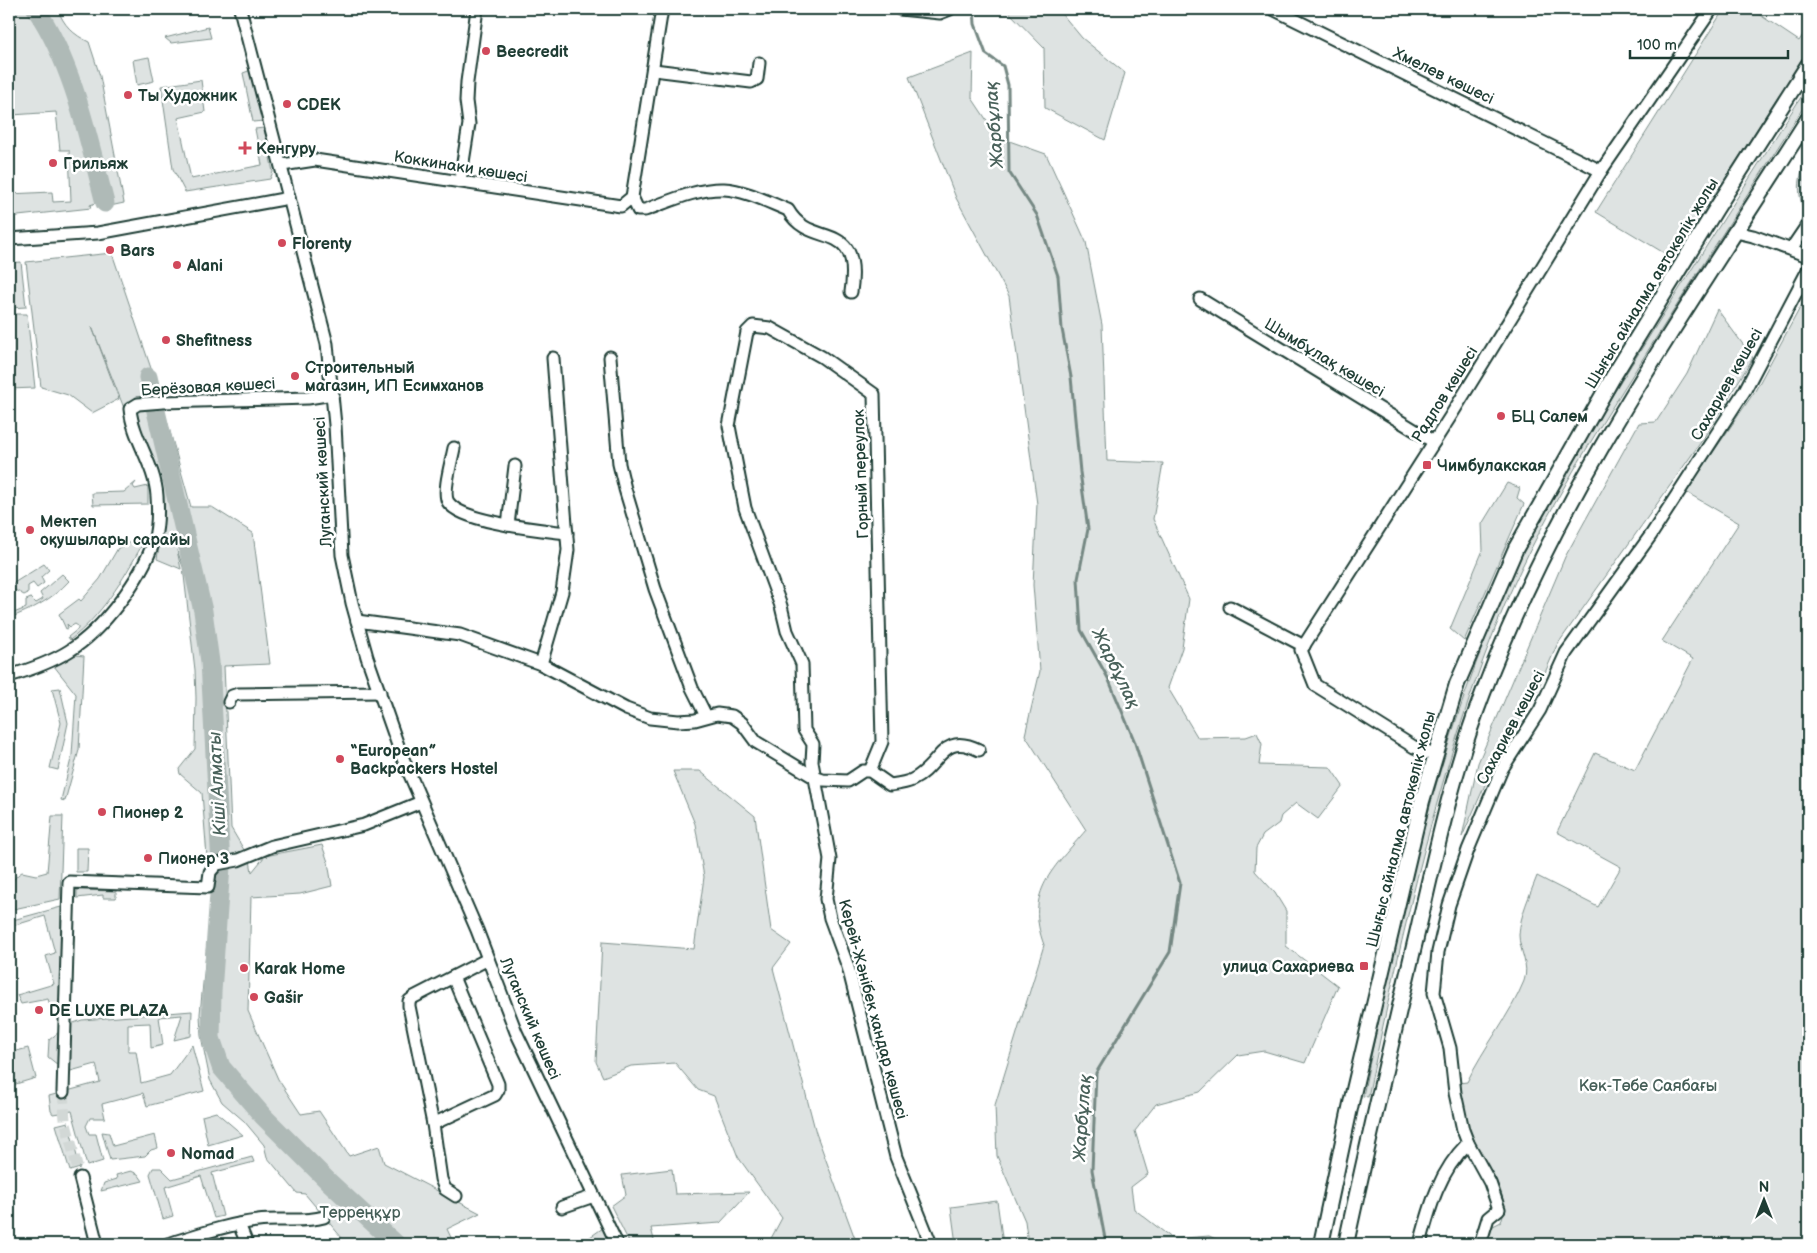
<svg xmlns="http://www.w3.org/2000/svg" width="1817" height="1253" viewBox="0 0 1817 1253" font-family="'Balsamiq Sans',sans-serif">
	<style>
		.green { fill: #dee3e2; stroke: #7e908b }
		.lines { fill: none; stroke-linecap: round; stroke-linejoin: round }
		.stream { stroke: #758883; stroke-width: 3 }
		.river { stroke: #afbab7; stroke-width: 19 }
		.minor-tunnel { stroke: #d2d8d6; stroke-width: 11; stroke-dasharray: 11 5.5; stroke-linecap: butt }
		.minor-casing { stroke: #1f3d34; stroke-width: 15 }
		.major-casing { stroke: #1f3d34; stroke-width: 18 }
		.minor { stroke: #fff; stroke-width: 11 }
		.major { stroke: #fff; stroke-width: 14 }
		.poi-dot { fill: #d1495b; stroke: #fff; stroke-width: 2 }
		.labels { text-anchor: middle; stroke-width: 5; stroke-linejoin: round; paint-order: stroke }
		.poi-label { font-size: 16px; font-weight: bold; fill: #1f3d34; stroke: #fff; text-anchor: start }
		.street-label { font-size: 16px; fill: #1f3d34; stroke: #fff }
		.park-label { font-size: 16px; fill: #455e57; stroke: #fff }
		.water-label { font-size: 18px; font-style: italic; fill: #4a625b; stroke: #fff }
	</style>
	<rect width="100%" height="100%" fill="#fff"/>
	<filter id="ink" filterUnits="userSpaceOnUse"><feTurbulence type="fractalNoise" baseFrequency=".02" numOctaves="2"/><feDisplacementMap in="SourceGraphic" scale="10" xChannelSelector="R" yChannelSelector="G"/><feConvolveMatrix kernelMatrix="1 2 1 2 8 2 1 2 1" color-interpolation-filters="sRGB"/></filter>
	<g filter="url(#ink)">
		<g class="green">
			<path d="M 9,9 L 58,9 C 63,25 74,35 89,42 L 100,76 L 124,203 L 110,206 L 108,199 L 90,205 L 91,208 L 9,217 L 9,194 L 52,192 L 53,202 L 71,201 L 69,150 L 60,150 L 56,112 L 12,115 L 9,92 Z"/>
			<polygon points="1006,9 1058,9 1082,38 1125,73 1105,140 1045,108 1044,48"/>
			<polygon points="1724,9 1751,9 1799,41 1808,27 1808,49 1674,259 1596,212"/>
			<polygon points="208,27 211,38 171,43 165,38"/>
			<path d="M 973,53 L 972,98 L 998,137 L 1046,154 L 1086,242 L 1102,325 L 1107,461 L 1163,463 L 1153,519 L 1189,599 L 1182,648 L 1168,688 L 1198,738 L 1246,737 L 1257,733 L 1262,744 L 1259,765 L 1330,767 L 1343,786 L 1318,819 L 1296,803 L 1281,816 L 1279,823 L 1263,835 L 1256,848 L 1255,871 L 1275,893 L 1286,911 L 1286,946 L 1338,986 L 1305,1063 L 1264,1051 L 1238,1055 L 1200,1092 L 1156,1104 L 1135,1131 L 1148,1174 L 1131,1187 L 1134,1209 L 1173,1239 L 1209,1236 L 1227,1244 L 1028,1244 L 1025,1221 L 997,1156 L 995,1105 L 1044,945 C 1024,891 1054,868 1086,830 L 1025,735 L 1040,671 L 1033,585 L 1037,504 L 1009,296 L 956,198 L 909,77 Z"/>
			<polygon points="149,57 154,81 137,85 133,60"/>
			<polygon points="251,70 263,121 253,122 243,73"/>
			<polygon points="201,80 205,112 178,118 191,179 262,165 255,129 264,128 273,172 270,179 185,192 173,169 161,86"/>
			<path d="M 1808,86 L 1808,100 C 1758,179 1707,258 1656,338 C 1602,423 1546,509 1506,602 C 1441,756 1402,933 1368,1097 L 1363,1096 C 1397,927 1434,759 1501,600 C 1542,506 1598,418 1652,332 C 1704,250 1756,168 1808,86 Z"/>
			<path d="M 1808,154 L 1808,220 C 1796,194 1797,180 1808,154 Z"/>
			<polygon points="112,253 159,392 191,507 212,507 253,533 270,664 224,666 231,828 250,860 252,872 265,856 322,845 328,862 332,886 300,894 251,897 248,1011 278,1079 301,1114 319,1111 349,1156 379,1146 384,1163 480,1213 447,1229 454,1244 347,1244 305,1194 297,1193 267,1157 264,1145 244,1121 222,1102 210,1080 201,1036 200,1014 212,891 210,857 207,857 202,793 180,774 179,769 195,749 196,698 195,670 183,567 177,550 181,569 157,559 162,527 162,499 141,429 124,408 92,327 119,399 92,413 68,395 41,387 26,262"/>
			<polygon points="21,262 26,307 9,308 9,263"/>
			<path d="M 1808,293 L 1808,1244 L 1482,1244 L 1491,1227 L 1501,1222 C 1513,1189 1480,1161 1469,1133 C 1463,1118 1462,1098 1459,1083 L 1467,1082 C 1483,1048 1511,1014 1524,981 C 1530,965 1519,950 1519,935 C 1520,915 1530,895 1537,876 L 1598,907 L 1621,867 L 1557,832 L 1595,753 L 1635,770 L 1693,659 L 1662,641 L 1739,523 L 1686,492 L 1755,391 Z"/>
			<polygon points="1717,309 1753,358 1703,439 1557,645 1534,698 1500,751 1462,837 1478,763 1565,557 1639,423 1656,422 1687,374"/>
			<polygon points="9,314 27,314 35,388 9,389"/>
			<polygon points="136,482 133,486 135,489 148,486 148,504 93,505 92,493 124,492"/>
			<polygon points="1507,483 1520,488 1517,498 1524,504 1464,641 1450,629 1483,550 1482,524"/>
			<path d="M 135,540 L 142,545 C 123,580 102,615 70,640 L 68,637 L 78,629 L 78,626 L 75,624 L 70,627 L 67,624 L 68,628 L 66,629 L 59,614 L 79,599 L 81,601 L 100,579 L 118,548 Z"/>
			<polygon points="44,564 49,570 41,577 44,583 37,588 33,583 28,586 28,593 24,595 15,590 9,592 9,586"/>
			<path d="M 62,574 L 69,581 C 53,599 31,610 9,618 L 9,615 L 26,608 L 26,600 L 31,598 L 36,603 L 43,599 L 40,593 Z"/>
			<polygon points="75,655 84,656 79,750 65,801 61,800 72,755 76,694 54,666"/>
			<polygon points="60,688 68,723 58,770 50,768 61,723 52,689"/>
			<polygon points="673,771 700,771 755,816 771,930 791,944 773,968 816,1133 857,1244 768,1244 782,1218 738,1157 714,1096 698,1090 675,1063 631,1066 603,1077 596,1062 602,942 694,949 704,877 695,824"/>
			<path d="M 52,816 L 63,816 L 60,899 L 9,910 C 9,895 8,880 22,872 L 36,875 L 47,872 Z"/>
			<polygon points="76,848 88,848 87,872 76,872"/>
			<polygon points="77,890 116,891 116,898 103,898 103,895 77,898"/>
			<polygon points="61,907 61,1003 57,1014 54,1004 50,1005 48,999 21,1004 17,995 54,984 46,956 55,953 45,916 9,927 9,921"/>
			<polygon points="192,1011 191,1036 174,1040 182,1015 159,1017 163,1045 151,1048 150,1023 128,1024 128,1051 136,1051 141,1083 170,1075 192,1045 204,1091 147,1106 143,1093 102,1104 105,1118 90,1118 86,1126 89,1134 96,1134 103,1161 87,1166 72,1111 53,1114 51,1111 49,1096 100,1082 96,1064 67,1072 68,1025 82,1020"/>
			<polygon points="59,1032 58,1065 48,1057 49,1040"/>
			<polygon points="28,1048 36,1078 9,1086 9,1053"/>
			<polygon points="216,1112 243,1135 208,1145 202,1116"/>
			<polygon points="68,1122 80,1168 70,1171 56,1125"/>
			<polygon points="102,1132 109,1133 113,1146 155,1135 158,1148 151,1150 145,1156 110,1160"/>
			<polygon points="252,1157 254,1162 212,1173 223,1216 214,1218 201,1176 165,1187 173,1216 163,1219 150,1174 153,1168 161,1168 172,1179"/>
			<polygon points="672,1169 675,1194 749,1192 720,1223 651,1228 655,1244 630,1244 611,1206 626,1195 622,1175"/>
			<polygon points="131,1171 138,1174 143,1181 101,1191 104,1183 117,1179 116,1175"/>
			<polygon points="997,1201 1003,1244 956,1244 951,1207"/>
			<polygon points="603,1228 610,1244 580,1244"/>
		</g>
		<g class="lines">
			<polyline class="stream" points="974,9 975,24 986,54 1003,66 1008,85 1009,172 1037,215 1058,276 1062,329 1071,377 1080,472 1088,529 1078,579 1081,630 1108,678 1134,740 1180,883 1170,952 1096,1073 1092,1170 1106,1244"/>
			<g class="river">
				<path d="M 36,9 C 74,66 88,138 105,203"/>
				<polyline points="148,377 203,611 210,662 221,866 212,992 211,1038 221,1067 263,1116 328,1181 396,1244"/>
			</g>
			<polyline class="minor-tunnel" points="63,1092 65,1120 80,1178"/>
			<defs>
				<g id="minor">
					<polyline points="240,9 327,344 335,425 342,555 352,603 367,657 401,754 477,930 516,1032 617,1244"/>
					<polyline points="900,9 940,13 950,9"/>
					<polyline points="1273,9 1601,171"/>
					<polyline points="654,70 751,82 757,79 759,63"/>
					<polyline points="282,165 315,160 621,206 632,197 662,9"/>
					<polyline points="460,181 469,124 466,101 467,82 477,9"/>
					<path d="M 632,197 L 638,210 L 645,210 C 670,201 698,188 724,189 C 745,190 768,202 788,210 C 811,251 862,216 851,292"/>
					<polyline points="1736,232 1753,236 1808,256 1808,259"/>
					<polyline points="9,239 98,233 289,198"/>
					<polyline points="1791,249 1808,224"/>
					<polyline points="1200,299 1434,442"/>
					<polyline points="610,357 619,464 625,489 655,589 692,688 706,716"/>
					<path d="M 454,448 C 452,460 442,492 448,502 C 462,523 543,530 567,533"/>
					<polyline points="508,525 515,466"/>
					<polyline points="1230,607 1304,646"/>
					<path d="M 357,621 L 460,635 L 541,664 L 626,709 L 650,718 L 678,721 L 695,720 L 717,714 L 732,716 L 742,723 L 756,742 L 814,777 L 823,780 L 848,781 L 863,771 L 870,771 L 890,785 C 897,784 906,783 912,780 C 941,766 941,731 979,750"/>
					<polyline points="541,664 562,592 568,550 553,358"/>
					<path d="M 9,676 C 29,670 50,663 69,651 C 103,630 141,579 154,541 C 158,527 158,510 157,496 C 155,465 133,439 130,409 L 138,404 L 163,402 L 308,398 L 333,394"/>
					<polyline points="229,702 232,696 238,694 380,692"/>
					<polyline points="1434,755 1414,747 1315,685 1301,650 1450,417 1601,171 1712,9"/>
					<polyline points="870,771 882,742 874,394 822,357 770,328 753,326 747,332 729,426 745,508 781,606 787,631 802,664 804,730 813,744 812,762 830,859 826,899 830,918 848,967 896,1157 931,1244"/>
					<polyline points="63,1092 69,882 208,887 210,872 217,864 238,860 272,846 364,825 421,802"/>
					<polyline points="433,1124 495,1095 498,1090 498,1084 453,977"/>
					<polyline points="80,1178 97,1244"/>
					<polyline points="456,1196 445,1189 441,1179 433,1124 409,1006 409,1001 414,997 488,959"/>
					<polyline points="562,1207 594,1196"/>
					<polyline points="239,1224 247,1244"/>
					<path d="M 168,1244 C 197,1235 228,1224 258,1221 C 281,1218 301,1223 324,1217"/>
					<path d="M 1420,1244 C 1430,1206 1439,1172 1468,1143"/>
					<polyline points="1480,1244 1488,1218 1499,1209 1490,1183 1468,1143 1463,1130 1455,1093 1450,1048 1434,993 1438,952 1449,905 1468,850 1502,769 1540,710 1566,653 1651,535 1745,390 1808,270"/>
				</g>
				<g id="major">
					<polyline points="1321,1244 1353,1094 1422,801 1457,684 1516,548 1613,377 1716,209 1808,65"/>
					<path d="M 1346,1244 C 1369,1137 1394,1031 1419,925 C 1437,847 1454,768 1483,693 C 1561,485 1691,304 1808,119"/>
				</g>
			</defs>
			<use href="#minor" class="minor-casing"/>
			<use href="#major" class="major-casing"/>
			<use href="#minor" class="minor"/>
			<use href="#major" class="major"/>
		</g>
	</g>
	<g class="poi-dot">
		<circle cx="486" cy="51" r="5"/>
		<circle cx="128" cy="95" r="5"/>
		<circle cx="287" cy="104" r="5"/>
		<path d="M242.5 140.5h5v5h5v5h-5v5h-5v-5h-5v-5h5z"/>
		<circle cx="53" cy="163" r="5"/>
		<circle cx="282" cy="243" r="5"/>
		<circle cx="110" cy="250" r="5"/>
		<circle cx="177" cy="265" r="5"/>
		<circle cx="166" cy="340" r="5"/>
		<circle cx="295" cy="376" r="5"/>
		<circle cx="1501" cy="416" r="5"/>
		<rect x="1422" y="460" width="10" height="10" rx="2.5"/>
		<circle cx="30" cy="530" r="5"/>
		<circle cx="340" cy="759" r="5"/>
		<circle cx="102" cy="812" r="5"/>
		<circle cx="148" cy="858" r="5"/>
		<rect x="1359" y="961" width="10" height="10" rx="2.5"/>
		<circle cx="244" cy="968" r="5"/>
		<circle cx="254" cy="997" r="5"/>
		<circle cx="39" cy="1010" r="5"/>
		<circle cx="171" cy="1153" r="5"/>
	</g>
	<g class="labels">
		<g class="poi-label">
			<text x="496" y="57">Beecredit</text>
			<text x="138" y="101">Ты Художник</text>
			<text x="297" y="110">CDEK</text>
			<text x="256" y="154">Кенгуру</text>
			<text x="63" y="169">Грильяж</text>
			<text x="292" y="249">Florenty</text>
			<text x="120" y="256">Bars</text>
			<text x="187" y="271">Alani</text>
			<text x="176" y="346">Shefitness</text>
			<text x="305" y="373">Строительный<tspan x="305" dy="18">магазин, ИП Есимханов</tspan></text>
			<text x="1511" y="422">БЦ Салем</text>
			<text x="1437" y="471">Чимбулакская</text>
			<text x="40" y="527">Мектеп<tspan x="40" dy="18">оқушылары сарайы</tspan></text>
			<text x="350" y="756">“European”<tspan x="350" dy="18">Backpackers Hostel</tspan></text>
			<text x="112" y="818">Пионер 2</text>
			<text x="158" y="864">Пионер 3</text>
			<text x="1354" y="972" text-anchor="end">улица Сахариева</text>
			<text x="254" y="974">Karak Home</text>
			<text x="264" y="1003">Gašir</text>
			<text x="49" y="1016">DE LUXE PLAZA</text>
			<text x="181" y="1159">Nomad</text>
		</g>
		<g class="street-label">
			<text transform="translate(1444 75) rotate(26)" y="6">Хмелев көшесі</text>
			<text transform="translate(461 166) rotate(9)" y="6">Коккинаки көшесі</text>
			<text transform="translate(1651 283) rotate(-59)" y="6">Шығыс айналма автокөлік жолы</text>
			<text transform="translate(1325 357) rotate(31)" y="6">Шымбұлақ көшесі</text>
			<text transform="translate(1726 384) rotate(-60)" y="6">Сахариев көшесі</text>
			<text transform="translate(208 386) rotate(-3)" y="6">Берёзовая көшесі</text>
			<text transform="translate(1444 394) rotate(-58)" y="6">Радлов көшесі</text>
			<text transform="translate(860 474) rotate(-92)" y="6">Горный переулок</text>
			<text transform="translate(322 482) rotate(-93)" y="6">Луганский көшесі</text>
			<text transform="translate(1510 727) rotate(-62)" y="6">Сахариев көшесі</text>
			<text transform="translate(1400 829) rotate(-76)" y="6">Шығыс айналма автокөлік жолы</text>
			<text transform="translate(874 1009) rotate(75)" y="6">Керей-Жәнібек хандар көшесі</text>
			<text transform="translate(531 1018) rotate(67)" y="6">Луганский көшесі</text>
		</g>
		<g class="park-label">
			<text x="1648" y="1091">Көк-Төбе Саябағы</text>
			<text x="360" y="1218">Терреңқұр</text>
		</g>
		<g class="water-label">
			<text transform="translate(994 125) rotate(-94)" y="6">Жарбұлақ</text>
			<text transform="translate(1116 668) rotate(64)" y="6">Жарбұлақ</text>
			<text transform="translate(217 784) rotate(-93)" y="6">Кіші Алматы</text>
			<text transform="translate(1082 1118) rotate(-86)" y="6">Жарбұлақ</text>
		</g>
	</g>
	<rect width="1817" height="1253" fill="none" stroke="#fff" stroke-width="30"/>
	<rect x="15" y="15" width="1787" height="1223" fill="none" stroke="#1f3d34" stroke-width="2" filter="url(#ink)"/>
	<g transform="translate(1764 1200)" stroke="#ffffff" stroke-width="4" paint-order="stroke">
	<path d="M0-4L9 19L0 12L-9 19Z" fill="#1f3d34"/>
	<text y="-8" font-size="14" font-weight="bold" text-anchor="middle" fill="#1f3d34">N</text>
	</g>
	<path d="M1630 50v8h158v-8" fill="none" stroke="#1f3d34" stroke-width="2.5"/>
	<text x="1637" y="50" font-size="15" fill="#1f3d34" stroke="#ffffff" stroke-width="4" paint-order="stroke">100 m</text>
</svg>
